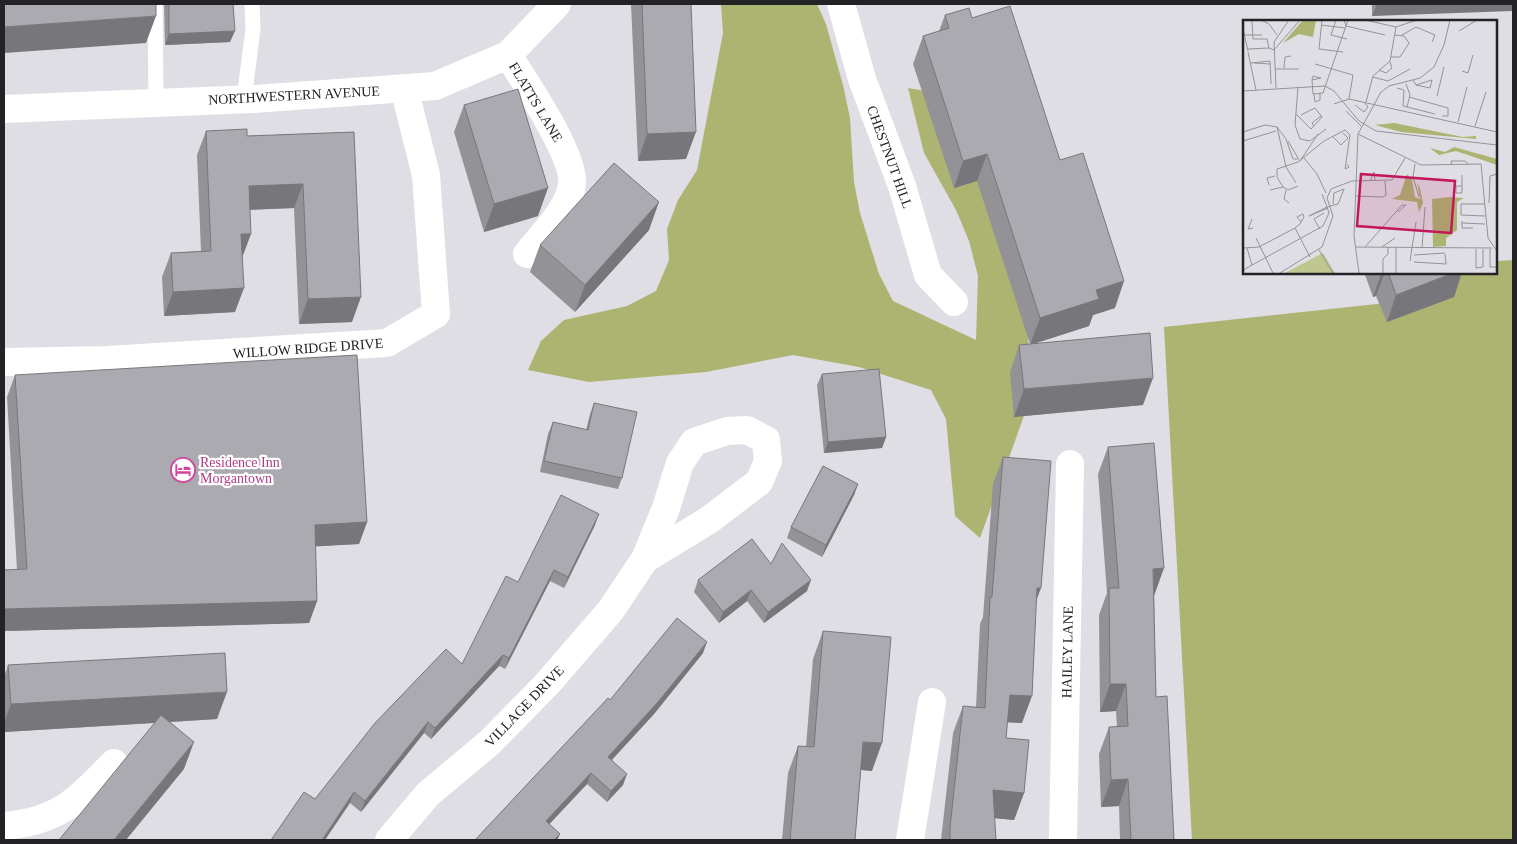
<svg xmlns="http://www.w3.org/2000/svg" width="1517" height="844" viewBox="0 0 1517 844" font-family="'Times New Roman',serif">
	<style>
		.forest { fill: #adb472 }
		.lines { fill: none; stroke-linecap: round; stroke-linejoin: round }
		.lane { stroke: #fff; stroke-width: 15 }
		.street { stroke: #fff; stroke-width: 28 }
		.wall { fill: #929297 }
		.shaded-wall { fill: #77777b }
		.building { fill: #aaaab0; stroke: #77777b }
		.labels { text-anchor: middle; stroke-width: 4.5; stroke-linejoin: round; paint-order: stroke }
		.street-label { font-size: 14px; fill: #232326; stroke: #fff }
		.hotel-label { font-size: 14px; fill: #b23c85; stroke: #fff; text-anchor: start }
		.inset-road { fill: none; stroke: #939398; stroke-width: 1 }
		.view { fill: #c2185b; fill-opacity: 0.15; stroke: #c2185b; stroke-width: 2.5 }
		.inset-edge { fill: none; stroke: #232326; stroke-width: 2.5 }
	</style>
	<rect width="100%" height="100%" fill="#dedee4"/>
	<g class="forest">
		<polygon points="721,4 817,4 826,24 843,85 850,118 854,182 860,213 879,274 893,301 976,340 978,276 969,241 956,210 924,153 908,88 938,93 969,153 1025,314 1034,388 980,538 955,516 946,419 931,390 859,367 793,355 706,372 589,382 528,370 541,341 564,320 627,306 656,291 669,260 667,229 678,200 697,170 723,33"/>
		<polygon points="1513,260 1513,840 1192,840 1164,327 1451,296 1460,273 1496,272 1496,261"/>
	</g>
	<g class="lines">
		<g class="lane">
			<polyline points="155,4 156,103"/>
			<polyline points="244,99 253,29 252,4"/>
		</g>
		<g class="street">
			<polyline points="841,4 862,79 902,186 928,275 954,302"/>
			<path d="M 508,55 C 525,82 575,155 572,184 C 570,208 541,236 527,254"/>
			<polyline points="4,109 253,99 435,86 508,55 557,4"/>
			<polyline points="4,362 107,360 387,343 436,314 426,175 404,88"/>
			<path d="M 4,826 C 60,821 76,801 114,763"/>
			<polyline points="389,840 428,794 489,743 547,684 611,610 645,559 666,508 680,463 694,442 727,431 747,430 766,440 768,461 759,482 709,520 645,559"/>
			<polyline points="910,840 932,702"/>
			<polyline points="1063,840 1070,464"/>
		</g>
	</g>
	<g class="wall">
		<polygon points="164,4 233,4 230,42 165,45"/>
		<polygon points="631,4 691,4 686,159 638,161"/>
		<polygon points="1372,4 1513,4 1372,16"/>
		<polygon points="945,15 972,18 1060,160 1115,308 1093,315 1089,326 1036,343 1143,405 1014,417 1010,372 1019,345 1030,344 977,181 954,188 913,64 923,36 939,31"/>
		<polygon points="464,105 538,216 484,232 454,132"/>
		<polygon points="206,131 247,136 354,132 352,322 299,324 294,208 250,210 242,257 235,312 164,316 162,277 171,253 201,251 197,155"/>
		<polygon points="649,230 575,312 530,272 540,245"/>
		<polygon points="1364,272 1462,272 1454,297 1387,322 1376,296 1373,297"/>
		<polygon points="822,374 886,437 882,448 824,453 817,385"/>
		<polygon points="15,375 367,522 359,544 315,546 317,601 309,623 4,631 4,570 17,570 7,397"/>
		<polygon points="594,403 622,478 618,489 540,472 548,434 553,422 586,430 590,414"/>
		<polygon points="1108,447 1154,595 1156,697 1174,840 1120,840 1119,806 1101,807 1099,754 1109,727 1117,727 1116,711 1100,712 1099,615 1107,593 1098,474"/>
		<polygon points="1003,457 1036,603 1022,723 1007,722 1006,738 1024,793 1014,820 994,818 996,840 941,840 953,733 963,706 976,707 980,624 983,617 993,484"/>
		<polygon points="858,484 854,495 822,557 787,538 791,527"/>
		<polygon points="595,525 564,588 550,581 505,669 499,666 431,739 424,733 361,812 350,803 315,799 462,664 518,582"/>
		<polygon points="771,564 807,591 764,623 747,601 719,623 694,592 698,580"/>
		<polygon points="823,631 872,771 861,770 855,840 782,840 788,773 798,746 806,747 813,659"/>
		<polygon points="703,653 654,714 612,760 623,785 607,802 587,784 549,824 560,834 557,840 475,840 610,700"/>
		<polygon points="8,665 217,719 170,722 184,769 154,723 4,732 4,677"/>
	</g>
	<g class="shaded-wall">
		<polygon points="1377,4 1513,4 1513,11 1372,16"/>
		<polygon points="156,16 146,43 4,53 4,27"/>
		<polygon points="235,31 230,42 165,45 169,34"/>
		<polygon points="696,132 686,159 638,161 647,134"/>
		<polygon points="987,154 977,181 954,188 963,161"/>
		<polygon points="303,184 294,208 240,210 249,186"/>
		<polygon points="548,188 538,216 484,232 494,204"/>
		<polygon points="659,202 649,230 575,312 585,285"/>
		<polygon points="241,234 251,234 242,258"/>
		<polygon points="1382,272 1385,272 1376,296 1373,297"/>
		<polygon points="1456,272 1462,272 1454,297 1387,322 1396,295"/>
		<polygon points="1124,281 1115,308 1093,315 1089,326 1030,345 1040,318 1096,290"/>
		<polygon points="244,288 235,312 164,316 173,292"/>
		<polygon points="361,297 352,322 299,324 308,299"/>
		<polygon points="1153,378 1143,405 1014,417 1024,389"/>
		<polygon points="886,437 882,448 824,453 828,442"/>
		<polygon points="858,484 854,495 822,557 826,545"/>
		<polygon points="599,514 595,525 564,588 568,577"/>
		<polygon points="367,522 359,544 307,547 315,525"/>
		<polygon points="1164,568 1154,596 1153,569"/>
		<polygon points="554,570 550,581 505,669 509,658"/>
		<polygon points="811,580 807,591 764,623 768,612"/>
		<polygon points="1037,588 1041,588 1031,615"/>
		<polygon points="751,590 747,601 719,623 723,612"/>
		<polygon points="317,601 309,623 4,631 4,609"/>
		<polygon points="707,642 703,653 654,714 604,768 608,757"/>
		<polygon points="503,655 499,666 431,739 435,728"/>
		<polygon points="1110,684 1126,684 1116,711 1100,712"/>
		<polygon points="227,692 217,719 4,732 4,723 11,704"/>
		<polygon points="1010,695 1032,696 1022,723 1000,722"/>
		<polygon points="428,722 424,733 361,812 365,801"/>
		<polygon points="194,742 184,769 126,840 114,840"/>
		<polygon points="863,742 882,743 872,771 853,769"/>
		<polygon points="591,773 587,784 542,832 546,821"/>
		<polygon points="627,774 623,785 607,802 611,791"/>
		<polygon points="1128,779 1119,806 1101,807 1111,780"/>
		<polygon points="993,790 1024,793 1014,820 983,817"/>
		<polygon points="354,792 350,803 325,840 322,840"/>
		<polygon points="560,834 557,840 554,840"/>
	</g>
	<g class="building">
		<polygon points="4,4 156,4 156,16 4,27"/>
		<polygon points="169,4 233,4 235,31 169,34"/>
		<polygon points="642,4 691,4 696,132 647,134"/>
		<polygon points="1010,6 1060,160 1083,153 1124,281 1096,290 1099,299 1040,318 987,154 963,161 923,36 949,28 945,15 969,8 972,18"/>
		<polygon points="518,89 548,188 494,204 464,105"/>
		<polygon points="247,129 247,136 354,132 361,297 308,299 303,184 249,186 251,234 241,234 244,288 173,292 171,253 211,251 206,131"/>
		<polygon points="614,163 659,202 585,285 540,245"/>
		<polygon points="1388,272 1456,272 1396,295"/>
		<polygon points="1150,333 1153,378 1024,389 1019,345"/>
		<polygon points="357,355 367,522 315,525 317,601 4,609 4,570 27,569 15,375"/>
		<polygon points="879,369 886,437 828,442 822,374"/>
		<polygon points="594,403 637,412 622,478 544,461 553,422 588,430"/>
		<polygon points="1154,443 1164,568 1153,569 1156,697 1167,696 1174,840 1131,840 1128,779 1111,780 1109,727 1128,726 1126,684 1110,684 1109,588 1119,588 1108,447"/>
		<polygon points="1003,457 1051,461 1041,588 1037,588 1032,696 1010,695 1006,738 1029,740 1024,793 993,790 996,840 950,840 950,828 963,706 985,708 990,597 992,597"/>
		<polygon points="823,466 858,484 826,545 791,527"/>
		<polygon points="561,495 599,514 568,577 554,570 509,658 503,655 435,728 428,722 365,801 354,792 322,840 271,840 304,792 315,799 375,723 446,649 462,664 506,576 518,582"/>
		<polygon points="752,539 771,564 782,543 811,580 768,612 751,590 723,612 698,580"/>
		<polygon points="677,618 707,642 658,702 608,757 627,774 611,791 591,773 546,821 560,834 554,840 475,840 608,698 610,700"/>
		<polygon points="823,631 891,637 882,743 863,742 855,840 790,840 798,746 814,747"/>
		<polygon points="225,653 227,692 11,704 8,665"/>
		<polygon points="161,715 194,742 114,840 59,840"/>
	</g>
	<defs>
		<symbol id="hotel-ring" viewBox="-11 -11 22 22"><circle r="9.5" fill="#fff" stroke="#d1479c" stroke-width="1.5"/><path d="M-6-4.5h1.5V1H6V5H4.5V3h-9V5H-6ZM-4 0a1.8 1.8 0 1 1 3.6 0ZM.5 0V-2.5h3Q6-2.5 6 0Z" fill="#d1479c"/></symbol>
	</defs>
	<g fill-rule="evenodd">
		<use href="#hotel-ring" x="169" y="456" width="28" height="28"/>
	</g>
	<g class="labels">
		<g class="street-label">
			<text transform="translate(294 95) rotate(-3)" y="5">NORTHWESTERN AVENUE</text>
			<text transform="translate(536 102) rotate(59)" y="5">FLATTS LANE</text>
			<text transform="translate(890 157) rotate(70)" y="5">CHESTNUT HILL</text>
			<text transform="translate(308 348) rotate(-4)" y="5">WILLOW RIDGE DRIVE</text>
			<text transform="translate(1067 652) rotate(-89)" y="5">HAILEY LANE</text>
			<text transform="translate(524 706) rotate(-46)" y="5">VILLAGE DRIVE</text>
		</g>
		<g class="hotel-label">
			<text x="200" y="467">Residence Inn<tspan x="200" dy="16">Morgantown</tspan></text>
		</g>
	</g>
	<g transform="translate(1243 20)">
		<rect width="254" height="254" fill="#dedee4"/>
		<path d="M 80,233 L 92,253 L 42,253 Z" fill="#bfc690"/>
		<path d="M 60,0 L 73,0 L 70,17 L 56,14 L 40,23 ZM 151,103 L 220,117 L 233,116 L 233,119 L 158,112 L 132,105 ZM 211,127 L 254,139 L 254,145 L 213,131 L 196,135 L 187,128 L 202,132 ZM 164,154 L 169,159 L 172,177 L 177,179 L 174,163 L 177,168 L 180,183 L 176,192 L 174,182 L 149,179 L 157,175 ZM 207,177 L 221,178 L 214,182 L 214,210 L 203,218 L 203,226 L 190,227 L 189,179 Z" fill="#adb472"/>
		<path class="inset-road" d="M 9,0 L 10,19 L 24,19 L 26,28 L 31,30M 18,0 L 26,4 L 34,15M 79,0 L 76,29 L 100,32M 93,0 L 88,15 L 104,19M 101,0 L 103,6 L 142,15M 122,0 L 153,7 L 174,0M 78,5 L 102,8M 0,9 L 5,31M 216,11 L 234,0M 1,15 L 19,15M 159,15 L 173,7 L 192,15 L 189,22M 5,29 L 26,28M 31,30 L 57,0M 5,32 L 13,70M 148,37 L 157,37 L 166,23 L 161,16 L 152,15M 8,43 L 27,41 L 28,64M 11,43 L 27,44M 72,44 L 110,55 L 106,79M 41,48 L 42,37 L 48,36M 32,49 L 56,49M 136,50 L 143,53 L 149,48 L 147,42M 219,51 L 225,53 L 230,35M 70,56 L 78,58 L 69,60 ZM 130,57 L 145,61 L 167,49M 69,60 L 70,74 L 80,73 L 105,0M 170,60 L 173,65 L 187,68 L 189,60 L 173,65M 163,64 L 167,75 L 164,87M 55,67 L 52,105 L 57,119 L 67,121 L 83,109M 33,68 L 31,22 L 46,0M 154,68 L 161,70 L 160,86 L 192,94M 0,71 L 82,66 L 91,71 L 116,101 L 133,111 L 254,125M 71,74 L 72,82 L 77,80 L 77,73M 194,76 L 201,47M 166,77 L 205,88 L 205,96 L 199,96M 123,82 L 130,56 L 147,41 L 153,7M 91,84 L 106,79 L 254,112M 112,85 L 121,92 L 125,87 L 121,82M 103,91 L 118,106M 53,94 L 68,109 L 79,97 L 72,88 L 58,95M 215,102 L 224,67M 71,106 L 69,103 L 78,96M 232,106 L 243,72M 34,107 L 43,147 L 53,163M 0,112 L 22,105 L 34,107 L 43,119 L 50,139 L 56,139M 115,114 L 178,145 L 238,144 L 245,218 L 254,231M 89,116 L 98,125 L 105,118 L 100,113M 0,121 L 33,111M 45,121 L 55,138M 61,138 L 74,154 L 83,173M 57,141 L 75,114M 172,144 L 170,157 L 176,177M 209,145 L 208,141 L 222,141 L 225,144M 219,155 L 219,173 L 213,173 L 213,166 L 219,166M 34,157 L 34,149 L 55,142 L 81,121 L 102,110 L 107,115 L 102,149 L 106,147 L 104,144M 127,161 L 131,152 L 132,161M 26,165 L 24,158 L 32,156M 40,167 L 45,170 L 55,166M 27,170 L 40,167 L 34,157M 43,170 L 41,179 L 46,183M 79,174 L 84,187 L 66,196 L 85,188M 112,176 L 140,177 L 143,175 L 142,161M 246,183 L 247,156 L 254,154M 242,184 L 218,184 L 218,195 L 242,196M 9,199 L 5,209 L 10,208M 219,201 L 219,208 L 230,208M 219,203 L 242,204M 52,208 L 57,204 L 61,197 L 60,194 L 54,197 L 58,202M 77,209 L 71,199 L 81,193M 13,218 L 30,253M 112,227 L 249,228M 122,227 L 159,185 L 163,185 L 155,192M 139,227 L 152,218M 0,228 L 16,227 L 52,208 L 67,237M 4,228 L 9,245M 179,228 L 182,187M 233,229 L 233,248 L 240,247 L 240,229M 247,229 L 247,247 L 254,247M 76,230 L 90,253M 171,235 L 202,233M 167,241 L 173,202M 171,242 L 203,244 L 202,234M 0,250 L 80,206 L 86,193 L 84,187 L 95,184 L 101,169 L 91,173 L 90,184M 37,253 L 79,227 L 90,196 L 84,178 L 88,169 L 109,161 L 149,160 L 162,138M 116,253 L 111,216 L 115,114 L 138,72 L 146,66 L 177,58 L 191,47 L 201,25 L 207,0M 140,253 L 140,239 L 145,234 L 145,227M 153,253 L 153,227"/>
		<path class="view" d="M 118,154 L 212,161 L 208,213 L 114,206 Z"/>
		<rect width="254" height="254" class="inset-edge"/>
	</g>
	<rect width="1517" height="844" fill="none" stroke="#232326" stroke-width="10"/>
</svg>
